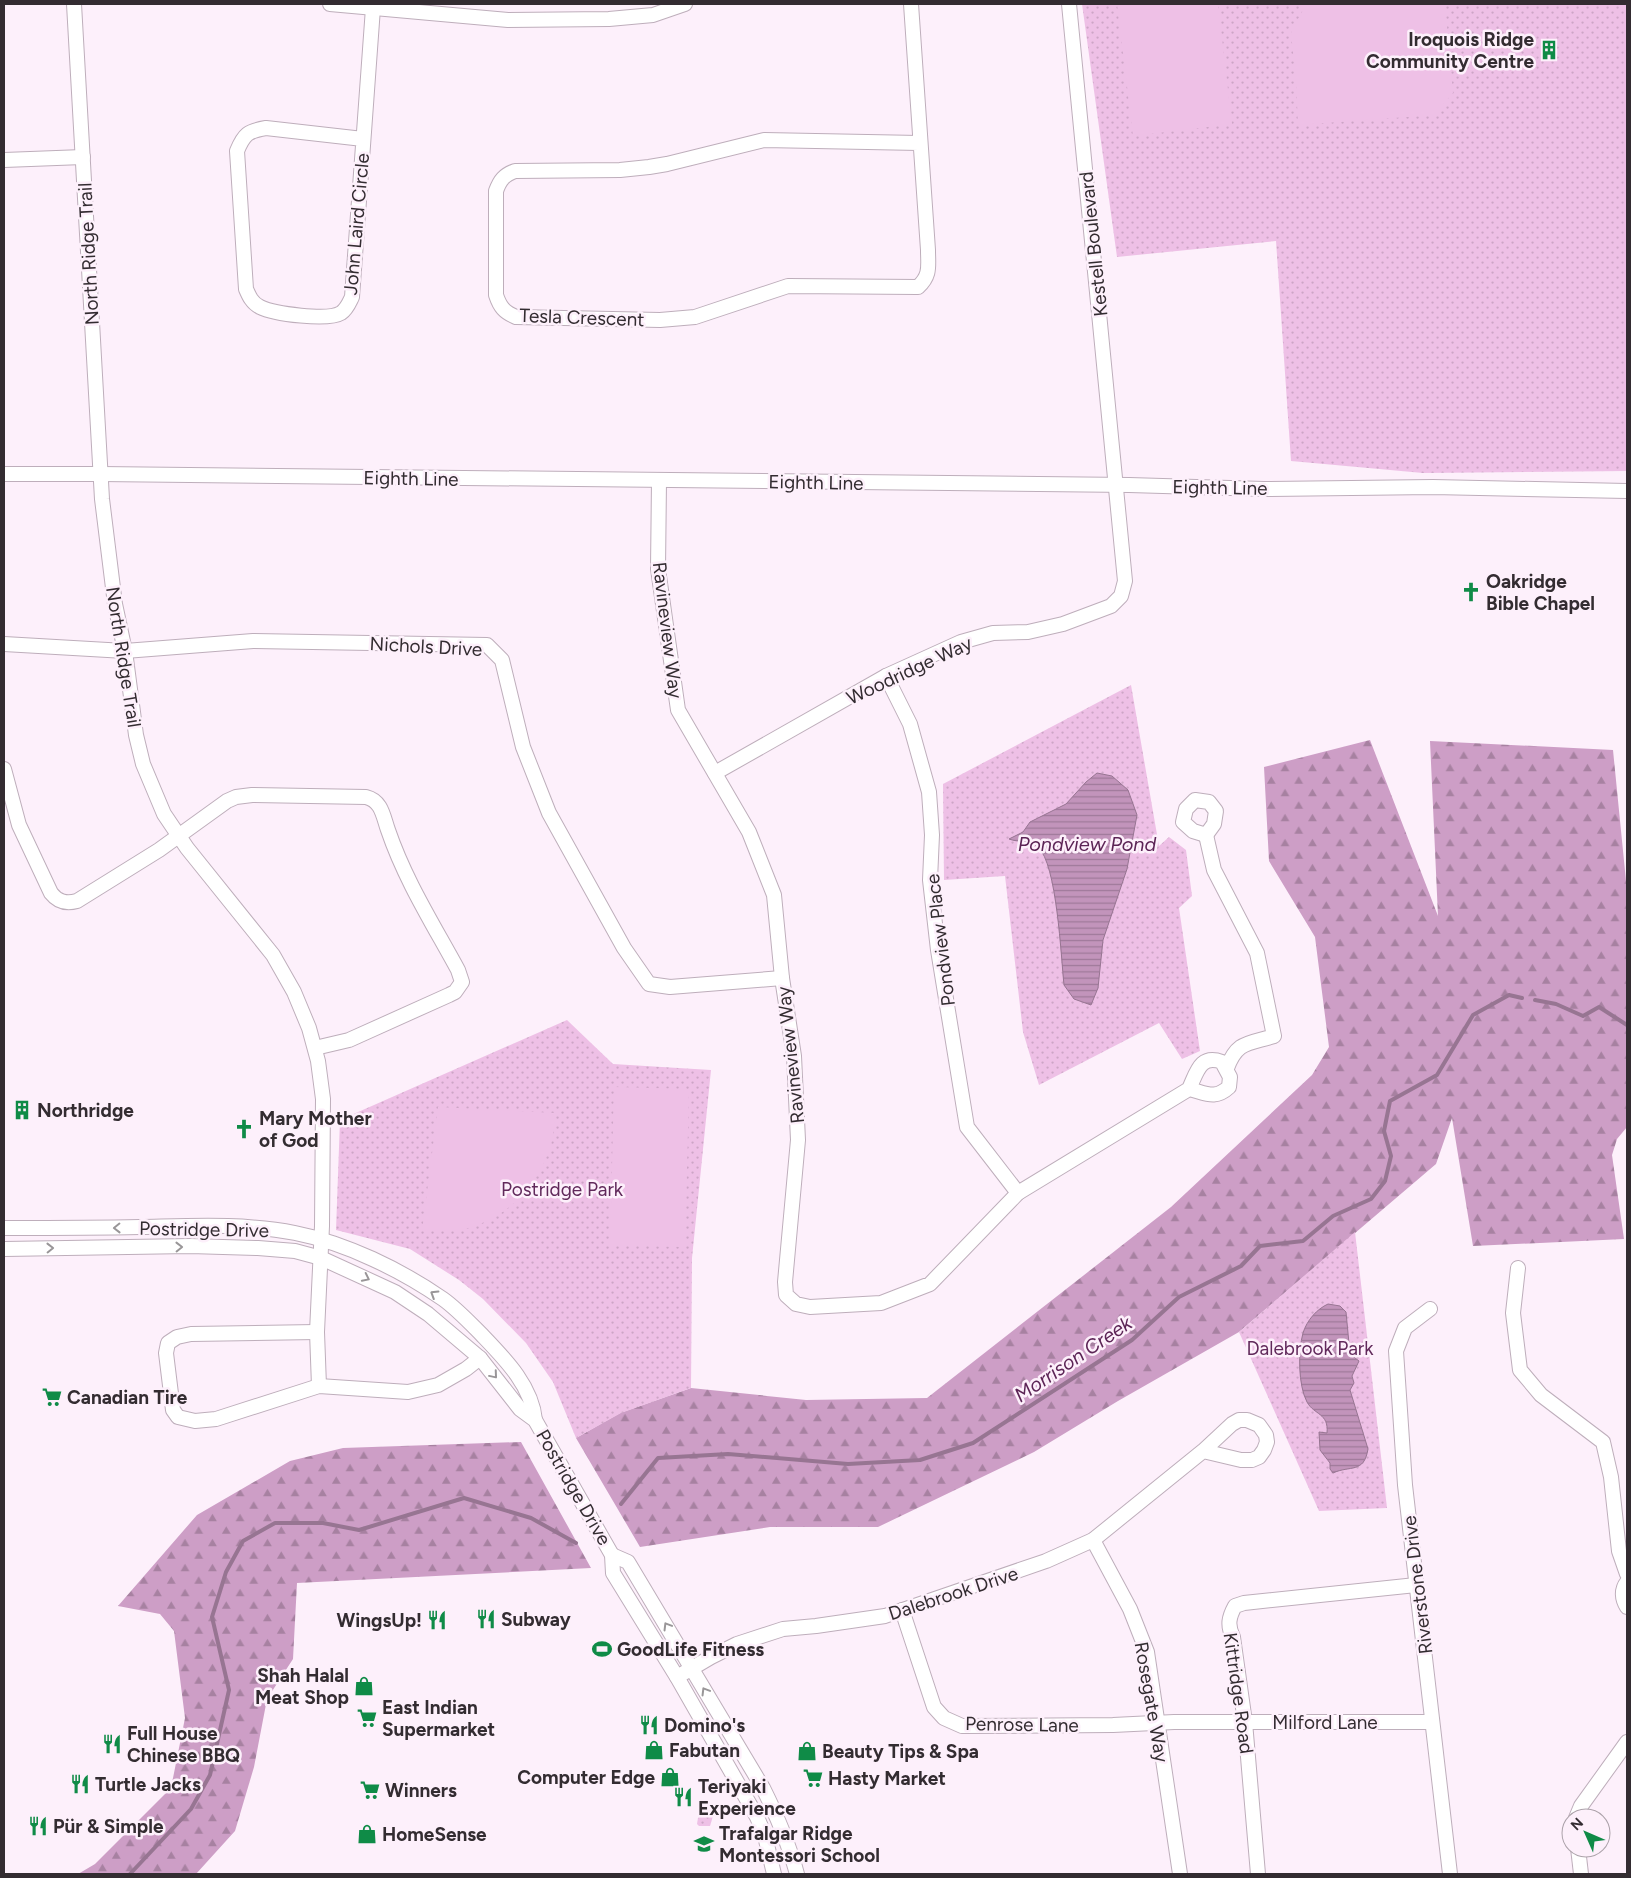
<svg xmlns="http://www.w3.org/2000/svg" width="1631" height="1878" viewBox="0 0 1631 1878" font-family="Figtree,sans-serif">
	<style>
		.forest { fill: url(#forest-firs) }
		.park { fill: url(#park-dots) }
		.pitch { fill: #eec0e6 }
		.water { fill: url(#water-rules); stroke: #977592 }
		.lines { fill: none; stroke-linecap: round; stroke-linejoin: round }
		.stream { stroke: #977592; stroke-width: 4 }
		.minor-casing { stroke: #beaebb; stroke-width: 16 }
		.minor { stroke: #fff; stroke-width: 14 }
		.oneway { stroke: #999698 }
		.labels { text-anchor: middle; stroke-width: 5; stroke-linejoin: round; paint-order: stroke }
		.poi-label { font-size: 19px; font-weight: bold; fill: #332c31; stroke: #fdf0fb; text-anchor: start }
		.street-label { font-size: 19px; fill: #332c31; stroke: #fdf0fb }
		.park-label { font-size: 19px; fill: #61295b; stroke: #fdf0fb }
		.water-label { font-size: 20px; font-style: italic; fill: #5c2456; stroke: #fdf0fb }
	</style>
	<defs>
		<pattern id="forest-firs" width="22" height="20" patternUnits="userSpaceOnUse" patternTransform="scale(1.25)"><rect width="22" height="20" fill="#cd9ec6"/><path d="M5 1l3.5 6h-7zM16 11l3.5 6h-7z" fill="#a781a1"/></pattern>
		<pattern id="park-dots" width="8" height="8" patternUnits="userSpaceOnUse" patternTransform="scale(1.25)"><rect width="8" height="8" fill="#eec0e6"/><path d="M2 2h.1M6 6h.1" fill="none" stroke="#cda5c6" stroke-width="1.8" stroke-linecap="round"/></pattern>
		<pattern id="water-rules" width="6" height="5" patternUnits="userSpaceOnUse" patternTransform="scale(1.25)"><rect width="6" height="5" fill="#c294bb"/><path d="M0 2.5h6" fill="none" stroke="#9e7999"/></pattern>
	</defs>
	<rect width="100%" height="100%" fill="#fdf0fb"/>
	<g class="forest">
		<polygon points="1370,740 1438,916 1430,741 1613,750 1627,891 1627,1127 1617,1139 1612,1155 1624,1239 1473,1246 1452,1118 1436,1164 1239,1332 1118,1401 1034,1452 878,1527 770,1527 640,1547 576,1438 620,1413 691,1388 806,1400 927,1398 1171,1207 1312,1075 1329,1047 1315,937 1269,861 1264,767"/>
		<polygon points="521,1442 591,1568 297,1583 293,1659 267,1699 254,1767 235,1831 196,1874 78,1874 95,1864 171,1788 185,1718 174,1631 160,1614 118,1606 197,1515 290,1461 343,1448"/>
	</g>
	<g class="park">
		<polygon points="1082,4 1627,4 1627,471 1423,473 1291,461 1276,241 1117,257"/>
		<polygon points="1131,685 1159,846 1169,837 1186,850 1192,896 1179,908 1200,1051 1182,1059 1159,1023 1039,1085 1023,1032 1005,876 944,880 943,784"/>
		<polygon points="567,1020 613,1064 711,1070 692,1258 691,1388 621,1413 576,1438 553,1382 526,1343 483,1299 459,1280 410,1249 336,1230 340,1120"/>
		<polygon points="1355,1232 1387,1508 1319,1511 1239,1332"/>
		<polygon points="702,1815 711,1815 713,1816 710,1826 699,1826 697,1824 698,1818"/>
	</g>
	<g class="pitch">
		<polygon points="1117,4 1218,4 1232,124 1133,136"/>
		<polygon points="1306,4 1445,4 1453,93 1434,115 1298,125 1296,82 1291,33"/>
		<polygon points="614,1087 689,1089 685,1247 610,1245"/>
		<path d="M 438,1107 L 555,1113 C 554,1123 554,1134 551,1144 C 538,1188 506,1219 461,1230 C 449,1232 435,1230 422,1231 Z"/>
	</g>
	<g class="water">
		<path d="M 1097,773 L 1112,776 L 1128,790 L 1137,815 L 1127,869 L 1103,940 L 1098,988 L 1091,1005 L 1074,999 L 1064,985 C 1061,957 1057,864 1038,847 C 1030,839 1019,843 1009,839 L 1023,832 L 1030,822 L 1066,804 L 1086,782 Z"/>
		<path d="M 1328,1304 L 1340,1306 L 1346,1312 L 1350,1354 L 1359,1361 L 1352,1376 L 1354,1383 L 1350,1390 L 1368,1449 C 1364,1474 1350,1465 1333,1473 L 1330,1469 L 1330,1463 L 1320,1450 L 1319,1432 L 1327,1433 C 1329,1413 1314,1415 1307,1402 C 1298,1385 1298,1351 1303,1333 C 1307,1320 1317,1309 1328,1304 Z"/>
	</g>
	<g class="lines">
		<g class="stream">
			<polyline points="1535,1000 1556,1004 1583,1016 1599,1007 1627,1025"/>
			<polyline points="621,1504 658,1458 728,1454 848,1464 920,1460 973,1443 1132,1340 1179,1297 1241,1266 1260,1246 1303,1241 1333,1216 1371,1199 1385,1181 1391,1156 1384,1131 1390,1101 1437,1075 1473,1015 1509,995 1522,998"/>
			<polyline points="130,1874 191,1809 210,1775 229,1690 212,1617 226,1572 243,1541 275,1523 323,1523 359,1530 464,1498 531,1518 576,1543"/>
		</g>
		<defs>
			<g id="minor">
				<polyline points="74,4 102,499 115,604 125,651 136,735 143,764 164,814 187,848 273,955 294,992 309,1028 318,1061 323,1099 322,1226 317,1332 319,1386"/>
				<polyline points="330,4 508,20 609,19 653,15 685,4"/>
				<path d="M 911,4 L 928,250 C 928,266 931,275 918,287 L 788,286 L 695,317 L 660,320 L 516,317 C 504,312 500,307 496,295 L 496,191 C 500,180 504,175 515,171 L 620,170 L 649,167 L 667,164 L 764,140 L 919,143"/>
				<path d="M 363,139 L 266,128 C 248,131 244,134 237,151 L 246,289 C 249,296 252,303 260,307 C 274,314 328,321 341,313 C 347,309 349,303 352,297 L 373,8"/>
				<polyline points="4,160 83,157"/>
				<polyline points="4,474 100,474 1129,485 1264,489 1433,487 1627,491"/>
				<path d="M 659,481 L 658,569 L 678,710 L 749,832 L 774,895 L 782,978 L 794,1056 L 798,1140 L 785,1282 L 786,1295 L 796,1304 L 810,1307 L 881,1303 L 930,1284 L 1018,1193 L 1189,1089 C 1197,1072 1200,1054 1222,1062 L 1230,1077 L 1229,1087 C 1215,1100 1206,1093 1189,1089"/>
				<polyline points="4,644 125,651 253,641 487,645 502,660 523,747 549,813 624,948 649,984 670,987 782,978"/>
				<polyline points="886,676 910,724 929,792 932,835 930,880 938,950 967,1127 1018,1193"/>
				<path d="M 4,769 L 19,825 L 51,893 C 58,902 66,904 77,901 L 159,850 L 227,801 L 236,797 L 252,795 L 366,797 C 382,801 383,816 388,830 C 405,880 433,924 458,970 L 462,982 L 455,992 L 449,995 L 349,1040 L 315,1048"/>
				<polyline points="715,773 886,676 961,642 993,633 1028,632 1063,624 1111,606 1121,596 1125,581 1069,4"/>
				<polygon points="1195,800 1209,802 1216,811 1214,824 1206,835 1193,831 1183,822 1186,809"/>
				<path d="M 1206,835 L 1214,870 L 1257,953 L 1274,1036 C 1248,1044 1237,1041 1227,1068"/>
				<path d="M 4,1228 C 49,1228 95,1228 140,1227 C 192,1226 244,1223 295,1233 C 346,1243 401,1270 443,1299 C 457,1309 470,1323 482,1335 C 505,1359 532,1386 535,1420"/>
				<polyline points="4,1249 190,1246 258,1248 295,1251 321,1258 395,1292 428,1314 480,1358 520,1409 535,1420 612,1555 613,1573 677,1677 757,1817 765,1836 774,1874"/>
				<polyline points="1518,1268 1513,1313 1520,1370 1541,1395 1603,1442 1611,1477 1619,1551 1627,1574"/>
				<polyline points="1430,1309 1405,1328 1396,1351 1405,1485 1450,1874"/>
				<polyline points="317,1332 191,1334 177,1337 168,1343 166,1353 173,1410 178,1417 195,1421 216,1419 319,1386 408,1392 438,1385 466,1369 480,1358"/>
				<polyline points="1093,1540 1130,1609 1147,1652 1180,1874"/>
				<path d="M 612,1555 L 628,1562 L 763,1788 C 777,1816 789,1844 797,1874"/>
				<path d="M 1627,1582 C 1621,1590 1622,1599 1627,1607"/>
				<polyline points="902,1610 934,1707 944,1718 962,1726 1113,1725 1174,1722 1432,1722"/>
				<polyline points="677,1677 711,1657 737,1644 783,1629 816,1626 885,1616 1046,1561 1093,1540 1203,1451 1232,1424 1239,1420 1247,1420 1259,1425 1266,1435 1267,1442 1264,1450 1259,1457 1252,1460 1241,1460 1203,1451"/>
				<polyline points="1576,1818 1581,1806 1627,1742"/>
				<polyline points="1578,1848 1581,1874"/>
				<path d="M 1258,1874 L 1245,1722 L 1233,1637 C 1227,1625 1229,1617 1235,1606 L 1244,1603 L 1416,1585"/>
			</g>
		</defs>
		<use href="#minor" class="minor-casing"/>
		<use href="#minor" class="minor"/>
	</g>
	<defs><path id="oneway-chevron" d="M-2-3.5L2.5 0L-2 3.5" fill="none" stroke-width="1.6" stroke-linecap="round" stroke-linejoin="round" transform="scale(1.25)"/></defs>
	<g class="oneway">
		<use href="#oneway-chevron" transform="translate(117 1228) rotate(179)"/>
		<use href="#oneway-chevron" transform="translate(179 1247) rotate(-1)"/>
		<use href="#oneway-chevron" transform="translate(50 1248) rotate(-1)"/>
		<use href="#oneway-chevron" transform="translate(366 1278) rotate(26)"/>
		<use href="#oneway-chevron" transform="translate(434 1294) rotate(-148)"/>
		<use href="#oneway-chevron" transform="translate(494 1375) rotate(50)"/>
		<use href="#oneway-chevron" transform="translate(667 1626) rotate(-121)"/>
		<use href="#oneway-chevron" transform="translate(705 1691) rotate(-121)"/>
	</g>
	<defs>
		<symbol id="building-bare" viewBox="-9 -9 18 18"><path d="M-4-6H4V6H1V3H-1V6H-4ZM-2.5-4.3h1.7v1.8h-1.7ZM.8-4.3h1.7v1.8H.8ZM-2.5-1h1.7V.8h-1.7ZM.8-1h1.7V.8H.8Z" fill="#0f8b47" stroke="#fdf0fb" stroke-width="2.5" paint-order="stroke"/></symbol>
		<symbol id="church-bare" viewBox="-9 -9 18 18"><path d="M-1.2-6h2.4v3.5h3.3v2.4h-3.3V6h-2.4V-.1h-3.3v-2.4h3.3Z" fill="#0f8b47" stroke="#fdf0fb" stroke-width="2.5" paint-order="stroke"/></symbol>
		<symbol id="supermarket-bare" viewBox="-9 -9 18 18"><path d="M-6-5.5h2.5l.6 2H6L4.5 2H-2.5L-4.4-4H-6ZM-1.5 3.2a1.3 1.3 0 1 0 .1 0ZM3 3.2a1.3 1.3 0 1 0 .1 0Z" fill="#0f8b47" stroke="#fdf0fb" stroke-width="2.5" paint-order="stroke"/></symbol>
		<symbol id="restaurant-bare" viewBox="-9 -9 18 18"><path d="M-5-6h1v4h1v-4h1v4h1v-4h1v5L-1.5 .5V6h-2V.5L-5-1ZM5-6V6H3V1.5H1.5Q1.5-4 5-6Z" fill="#0f8b47" stroke="#fdf0fb" stroke-width="2.5" paint-order="stroke"/></symbol>
		<symbol id="stadium-bare" viewBox="-9 -9 18 18"><path d="M0-5a6.5 5 0 1 0 0 10a6.5 5 0 1 0 0-10ZM-3.5-1.8h7v3.6h-7Z" fill="#0f8b47" stroke="#fdf0fb" stroke-width="2.5" paint-order="stroke"/></symbol>
		<symbol id="shop-bare" viewBox="-9 -9 18 18"><path d="M-5-2.5h2.3a2.7 3.5 0 0 1 5.4 0H5L5.5 6h-11ZM-1.5-2.5h3a1.5 2.3 0 0 0-3 0Z" fill="#0f8b47" stroke="#fdf0fb" stroke-width="2.5" paint-order="stroke"/></symbol>
		<symbol id="school-bare" viewBox="-9 -9 18 18"><path d="M0-5L7-2L0 1L-7-2ZM-4 1L0 2.5L4 1V4Q0 6-4 4Z" fill="#0f8b47" stroke="#fdf0fb" stroke-width="2.5" paint-order="stroke"/></symbol>
	</defs>
	<g fill-rule="evenodd">
		<use href="#building-bare" x="1535" y="36" width="28" height="28"/>
		<use href="#church-bare" x="1457" y="578" width="28" height="28"/>
		<use href="#building-bare" x="8" y="1096" width="28" height="28"/>
		<use href="#church-bare" x="230" y="1115" width="28" height="28"/>
		<use href="#supermarket-bare" x="38" y="1383" width="28" height="28"/>
		<use href="#restaurant-bare" x="472" y="1605" width="28" height="28"/>
		<use href="#restaurant-bare" x="423" y="1606" width="28" height="28"/>
		<use href="#stadium-bare" x="588" y="1635" width="28" height="28"/>
		<use href="#shop-bare" x="350" y="1672" width="28" height="28"/>
		<use href="#supermarket-bare" x="353" y="1704" width="28" height="28"/>
		<use href="#restaurant-bare" x="635" y="1711" width="28" height="28"/>
		<use href="#restaurant-bare" x="98" y="1730" width="28" height="28"/>
		<use href="#shop-bare" x="640" y="1736" width="28" height="28"/>
		<use href="#shop-bare" x="793" y="1737" width="28" height="28"/>
		<use href="#shop-bare" x="656" y="1763" width="28" height="28"/>
		<use href="#supermarket-bare" x="799" y="1764" width="28" height="28"/>
		<use href="#restaurant-bare" x="66" y="1770" width="28" height="28"/>
		<use href="#supermarket-bare" x="356" y="1776" width="28" height="28"/>
		<use href="#restaurant-bare" x="669" y="1783" width="28" height="28"/>
		<use href="#restaurant-bare" x="24" y="1812" width="28" height="28"/>
		<use href="#shop-bare" x="353" y="1820" width="28" height="28"/>
		<use href="#school-bare" x="690" y="1830" width="28" height="28"/>
	</g>
	<g class="labels">
		<g class="poi-label">
			<text x="1534" y="46" text-anchor="end">Iroquois Ridge<tspan x="1534" dy="22">Community Centre</tspan></text>
			<text x="1486" y="588">Oakridge<tspan x="1486" dy="22">Bible Chapel</tspan></text>
			<text x="37" y="1117">Northridge</text>
			<text x="259" y="1125">Mary Mother<tspan x="259" dy="22">of God</tspan></text>
			<text x="67" y="1404">Canadian Tire</text>
			<text x="501" y="1626">Subway</text>
			<text x="422" y="1627" text-anchor="end">WingsUp!</text>
			<text x="617" y="1656">GoodLife Fitness</text>
			<text x="349" y="1682" text-anchor="end">Shah Halal<tspan x="349" dy="22">Meat Shop</tspan></text>
			<text x="382" y="1714">East Indian<tspan x="382" dy="22">Supermarket</tspan></text>
			<text x="664" y="1732">Domino's</text>
			<text x="127" y="1740">Full House<tspan x="127" dy="22">Chinese BBQ</tspan></text>
			<text x="669" y="1757">Fabutan</text>
			<text x="822" y="1758">Beauty Tips &amp; Spa</text>
			<text x="655" y="1784" text-anchor="end">Computer Edge</text>
			<text x="828" y="1785">Hasty Market</text>
			<text x="95" y="1791">Turtle Jacks</text>
			<text x="698" y="1793">Teriyaki<tspan x="698" dy="22">Experience</tspan></text>
			<text x="385" y="1797">Winners</text>
			<text x="53" y="1833">Pür &amp; Simple</text>
			<text x="719" y="1840">Trafalgar Ridge<tspan x="719" dy="22">Montessori School</tspan></text>
			<text x="382" y="1841">HomeSense</text>
		</g>
		<g class="street-label">
			<text transform="translate(356 224) rotate(-85)" y="7">John Laird Circle</text>
			<text transform="translate(1093 244) rotate(-96)" y="7">Kestell Boulevard</text>
			<text transform="translate(88 254) rotate(-93)" y="7">North Ridge Trail</text>
			<text transform="translate(582 317) rotate(2)" y="7">Tesla Crescent</text>
			<text transform="translate(411 478) rotate(1)" y="7">Eighth Line</text>
			<text transform="translate(816 482) rotate(1)" y="7">Eighth Line</text>
			<text transform="translate(1220 487) rotate(1)" y="7">Eighth Line</text>
			<text transform="translate(668 630) rotate(83)" y="7">Ravineview Way</text>
			<text transform="translate(426 646) rotate(3)" y="7">Nichols Drive</text>
			<text transform="translate(124 657) rotate(81)" y="7">North Ridge Trail</text>
			<text transform="translate(909 670) rotate(-25)" y="7">Woodridge Way</text>
			<text transform="translate(940 940) rotate(-97)" y="7">Pondview Place</text>
			<text transform="translate(790 1055) rotate(-96)" y="7">Ravineview Way</text>
			<text transform="translate(204 1229) rotate(1)" y="7">Postridge Drive</text>
			<text transform="translate(574 1487) rotate(60)" y="7">Postridge Drive</text>
			<text transform="translate(1417 1585) rotate(-97)" y="7">Riverstone Drive</text>
			<text transform="translate(953 1593) rotate(-18)" y="7">Dalebrook Drive</text>
			<text transform="translate(1239 1693) rotate(82)" y="7">Kittridge Road</text>
			<text transform="translate(1152 1702) rotate(80)" y="7">Rosegate Way</text>
			<text x="1325" y="1729">Milford Lane</text>
			<text transform="translate(1022 1724) rotate(1)" y="7">Penrose Lane</text>
		</g>
		<g class="park-label">
			<text x="562" y="1196">Postridge Park</text>
			<text x="1310" y="1355">Dalebrook Park</text>
		</g>
		<g class="water-label">
			<text x="1087" y="851">Pondview Pond</text>
			<text transform="translate(1073 1359) rotate(-34)" y="7">Morrison Creek</text>
		</g>
	</g>
	<rect width="1631" height="1878" fill="none" stroke="#332c31" stroke-width="10"/>
	<g transform="translate(1586 1833) rotate(315)"><circle r="24" fill="#fdf0fb" stroke="#aca2aa"/>
	<path d="M0-4L9 19L0 12L-9 19Z" fill="#0f8b47"/>
	<text y="-8" font-size="14" font-weight="bold" text-anchor="middle" fill="#332c31">N</text>
	</g>
</svg>
